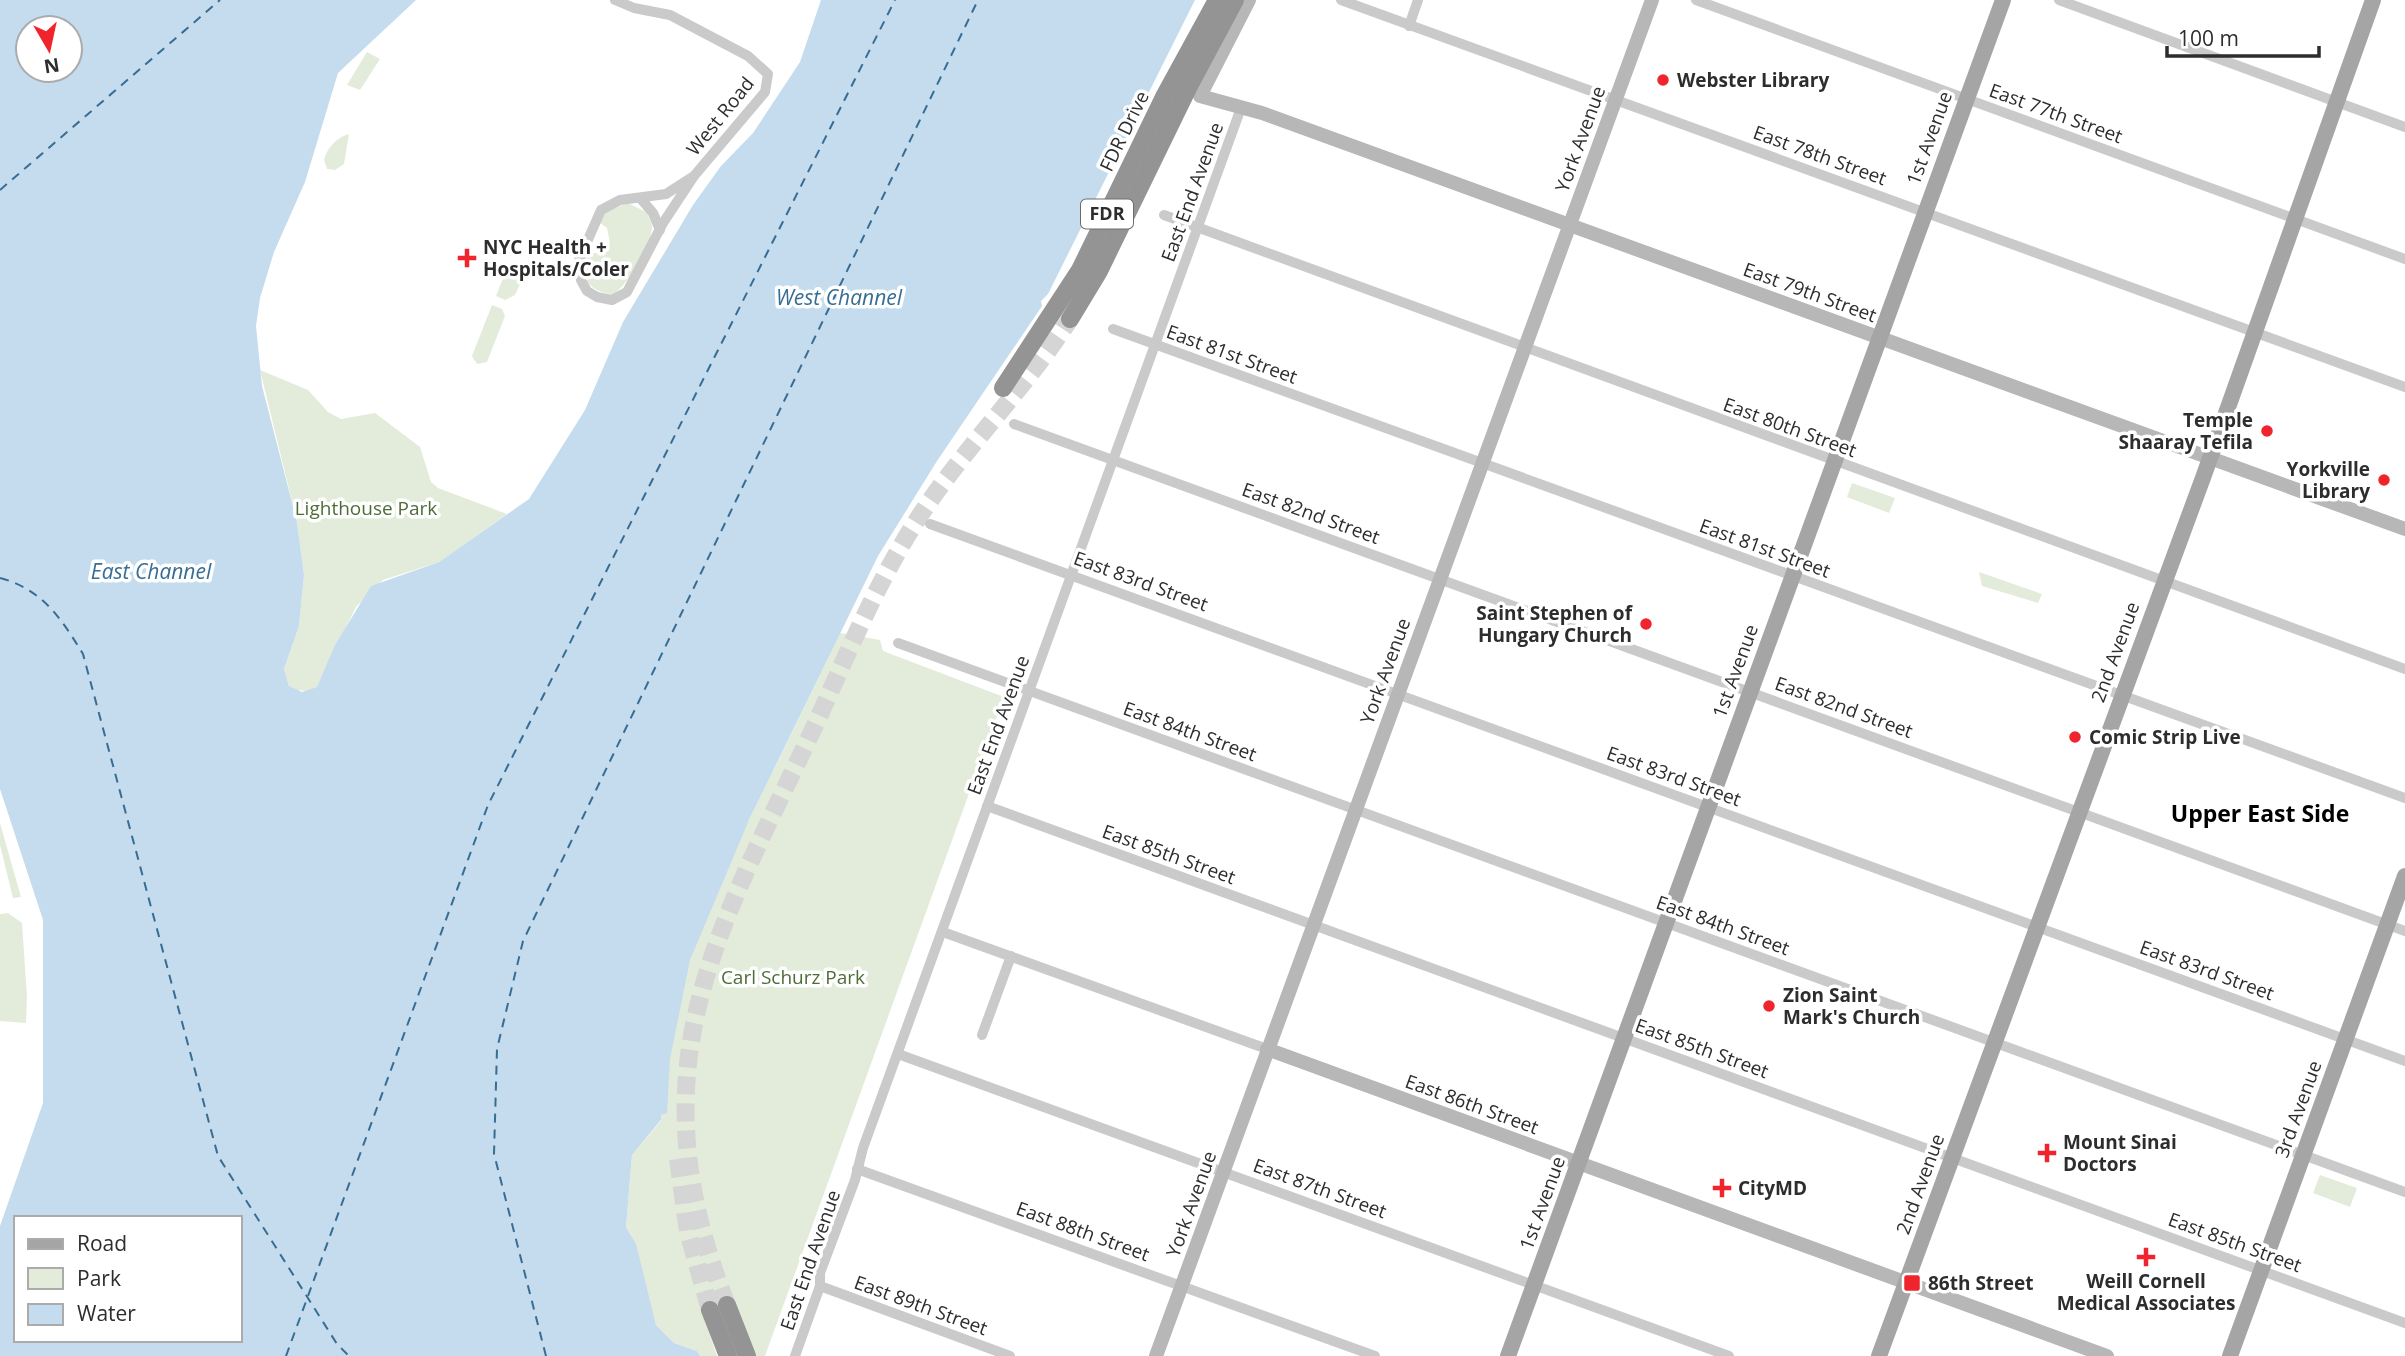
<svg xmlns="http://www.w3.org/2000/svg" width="2405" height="1356" viewBox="0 0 2405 1356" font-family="'Open Sans',sans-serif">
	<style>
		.green { fill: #e3ecda }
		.water { fill: #c4dced; fill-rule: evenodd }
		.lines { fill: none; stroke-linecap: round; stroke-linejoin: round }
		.ferry { stroke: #376d94; stroke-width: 2; stroke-dasharray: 9 7; stroke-linecap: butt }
		.motorway-tunnel { stroke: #d5d5d5; stroke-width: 18; stroke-dasharray: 18 9; stroke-linecap: butt }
		.minor { stroke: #cacaca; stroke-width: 10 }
		.secondary { stroke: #b7b7b7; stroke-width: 14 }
		.primary { stroke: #a5a5a5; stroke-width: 16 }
		.motorway { stroke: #949494; stroke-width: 18 }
		.poi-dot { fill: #f0242c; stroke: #fff; stroke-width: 2.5 }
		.labels { text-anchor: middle; stroke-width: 7; stroke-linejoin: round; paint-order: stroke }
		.shield { fill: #fff; stroke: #6c6c6c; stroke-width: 2 }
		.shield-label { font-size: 18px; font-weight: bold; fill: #2d2d2d }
		.poi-label { font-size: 19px; font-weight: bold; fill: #2d2d2d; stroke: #fff; text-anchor: start }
		.street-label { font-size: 19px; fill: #2d2d2d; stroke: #fff }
		.park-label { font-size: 19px; fill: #4e6c38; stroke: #fff }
		.water-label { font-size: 21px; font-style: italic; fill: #376d94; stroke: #fff }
		.quarter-label { font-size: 23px; font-weight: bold; fill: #000; stroke: #fff }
	</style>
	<rect width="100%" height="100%" fill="#fff"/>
	<g class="green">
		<polygon points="367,52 380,59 360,90 347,85"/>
		<path d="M 349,134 L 344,164 L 335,170 L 327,169 L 324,160 C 327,148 336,138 349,134 Z"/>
		<path d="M 628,203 L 646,212 C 649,217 652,222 652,227 C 652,244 627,287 613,294 C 587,292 580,275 586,253 L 597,253 L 610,243 L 607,228 L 599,222 L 605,212 Z"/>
		<polygon points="507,268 524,275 515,295 505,300 496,296"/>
		<polygon points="492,305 502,309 505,316 487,362 477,364 472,356"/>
		<polygon points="260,370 308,390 328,412 341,419 375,413 420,447 431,482 438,488 507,514 439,562 383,580 356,607 317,687 308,691 295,690 289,686 284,669 299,626 304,575 297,522"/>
		<polygon points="1852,483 1895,498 1889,513 1847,497"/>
		<polygon points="1979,572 2042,594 2038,603 1982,586"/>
		<path d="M 840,633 L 880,640 L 883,651 L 1004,697 L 765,1356 L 756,1356 L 734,1301 L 702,1312 L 717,1356 L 700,1356 L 697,1351 L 674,1343 L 656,1325 L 631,1235 L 626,1227 L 632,1155 L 661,1121 L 661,1115 L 666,1113 C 659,1001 720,879 768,781 C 793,732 816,682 840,633 Z"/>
		<polygon points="0,823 21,897 13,898 0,845"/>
		<polygon points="8,913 22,923 27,997 26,1023 0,1021 0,914"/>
		<polygon points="2320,1175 2357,1188 2350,1207 2313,1193"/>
	</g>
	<path class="water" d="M 0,0 L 416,0 L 338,73 L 305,182 L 274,252 L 260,298 L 256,326 L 262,386 L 297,522 L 304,575 L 299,626 L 284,669 L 289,686 L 302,692 L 317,687 L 335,645 L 371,586 L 439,562 L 529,499 L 585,410 L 623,322 L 693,205 L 721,166 L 753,133 L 800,62 L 821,0 L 1195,0 L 1048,294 L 1041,301 L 1042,306 L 937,461 L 878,556 L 749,820 L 690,960 L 670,1059 L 667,1113 L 661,1115 L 661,1120 L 632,1155 L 626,1227 L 636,1244 L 656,1325 L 674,1343 L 697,1351 L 700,1356 L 0,1356 L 0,1226 L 43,1103 L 43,920 L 0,789 ZM 70,28 L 70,70 L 28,70 L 28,28 ZM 16,1218 L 240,1218 L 240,1340 L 16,1340 Z"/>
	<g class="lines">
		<g class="ferry">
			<polyline points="0,190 220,0"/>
			<path d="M 0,578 C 42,589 61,618 83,654 L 218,1156 L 337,1344 L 349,1356"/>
			<polyline points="286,1356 488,805 895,0"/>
			<polyline points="546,1356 494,1154 497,1049 523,941 978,0"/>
		</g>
		<g class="motorway-tunnel">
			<polyline points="678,1159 688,1232 710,1310"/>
			<path d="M 727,1305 C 635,1072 711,944 810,736 C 845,661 876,581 923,511 C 968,444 1026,387 1070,319"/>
		</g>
		<g class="minor">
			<polyline points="615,0 634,8 670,15 748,56 768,74 765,92 694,176 663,223 627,292 612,300 597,297 587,291 581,280 579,260 601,210 620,200 666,194 694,176"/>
			<polyline points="1341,0 2405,387"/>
			<polyline points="1696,0 2405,259"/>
			<polyline points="2059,0 2405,127"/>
			<polyline points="1409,26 1418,0"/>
			<polyline points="641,199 653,213 660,230"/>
			<polyline points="1164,215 2405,669"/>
			<polyline points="1113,329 2405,798"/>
			<polyline points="1014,424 2405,931"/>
			<polyline points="930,524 2405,1061"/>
			<polyline points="898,643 2405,1192"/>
			<polyline points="987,806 2405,1323"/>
			<polyline points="943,932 1267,1049"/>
			<polyline points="982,1035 1011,956"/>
			<polyline points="898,1054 1729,1356"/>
			<polyline points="857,1169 1375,1356"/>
			<polyline points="820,1286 1010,1356"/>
			<polyline points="795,1356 820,1286 820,1273 855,1180 863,1148 1241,108"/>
		</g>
		<g class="secondary">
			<polyline points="1249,0 1200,96 1262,113 2405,529"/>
			<polyline points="1267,1049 2107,1356"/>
			<polyline points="1156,1356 1652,0"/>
		</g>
		<g class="primary">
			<polyline points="1508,1356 2003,0"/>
			<polyline points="1879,1356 2204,475 2373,0"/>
			<polyline points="2230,1356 2405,876"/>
		</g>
		<g class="motorway">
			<polyline points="1070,319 1099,271 1189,86 1235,0"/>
			<polyline points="1003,388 1080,270 1165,95 1217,0"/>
			<polyline points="727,1305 747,1356"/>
			<polyline points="710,1310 728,1356"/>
		</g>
	</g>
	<g class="poi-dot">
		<circle cx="1663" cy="80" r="7"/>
		<path d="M463.5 247.5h7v7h7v7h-7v7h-7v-7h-7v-7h7z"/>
		<circle cx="2267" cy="431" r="7"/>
		<circle cx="2384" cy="480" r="7"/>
		<circle cx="1646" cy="624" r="7"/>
		<circle cx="2075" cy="737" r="7"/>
		<circle cx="1769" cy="1006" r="7"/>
		<path d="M2043.5 1142.5h7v7h7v7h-7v7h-7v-7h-7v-7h7z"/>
		<path d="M1718.5 1177.5h7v7h7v7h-7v7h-7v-7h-7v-7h7z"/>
		<path d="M2142.5 1246.5h7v7h7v7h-7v7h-7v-7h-7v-7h7z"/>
		<rect x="1903" y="1274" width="18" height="18" rx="3.5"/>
	</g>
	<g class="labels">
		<rect class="shield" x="1081" y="199.5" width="52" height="29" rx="5"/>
		<g class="shield-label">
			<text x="1107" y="220">FDR</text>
		</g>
		<g class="poi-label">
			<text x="1677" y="87">Webster Library</text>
			<text x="483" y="254">NYC Health +<tspan x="483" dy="22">Hospitals/Coler</tspan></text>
			<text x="2253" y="427" text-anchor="end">Temple<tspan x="2253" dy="22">Shaaray Tefila</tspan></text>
			<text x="2370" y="476" text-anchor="end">Yorkville<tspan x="2370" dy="22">Library</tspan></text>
			<text x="1632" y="620" text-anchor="end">Saint Stephen of<tspan x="1632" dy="22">Hungary Church</tspan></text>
			<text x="2089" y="744">Comic Strip Live</text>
			<text x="1783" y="1002">Zion Saint<tspan x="1783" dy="22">Mark's Church</tspan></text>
			<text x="2063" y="1149">Mount Sinai<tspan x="2063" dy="22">Doctors</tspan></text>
			<text x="1738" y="1195">CityMD</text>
			<text x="2146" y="1288" text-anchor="middle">Weill Cornell<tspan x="2146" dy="22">Medical Associates</tspan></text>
			<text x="1928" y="1290">86th Street</text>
		</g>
		<g class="street-label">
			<text transform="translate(2056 113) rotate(20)" y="7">East 77th Street</text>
			<text transform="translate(720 116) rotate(-51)" y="7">West Road</text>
			<text transform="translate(1124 131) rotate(-64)" y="7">FDR Drive</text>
			<text transform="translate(1929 138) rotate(-70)" y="7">1st Avenue</text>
			<text transform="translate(1580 139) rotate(-70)" y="7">York Avenue</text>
			<text transform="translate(1820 155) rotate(20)" y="7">East 78th Street</text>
			<text transform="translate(1192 192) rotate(-70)" y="7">East End Avenue</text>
			<text transform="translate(1810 292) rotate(20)" y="7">East 79th Street</text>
			<text transform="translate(1232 354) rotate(20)" y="7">East 81st Street</text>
			<text transform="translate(1790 427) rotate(20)" y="7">East 80th Street</text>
			<text transform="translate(1311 513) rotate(20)" y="7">East 82nd Street</text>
			<text transform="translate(1765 548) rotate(20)" y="7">East 81st Street</text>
			<text transform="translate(1141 581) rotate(20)" y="7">East 83rd Street</text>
			<text transform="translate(2115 652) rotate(-70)" y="7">2nd Avenue</text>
			<text transform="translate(1385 671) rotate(-70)" y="7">York Avenue</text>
			<text transform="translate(1735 671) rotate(-70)" y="7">1st Avenue</text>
			<text transform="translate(1844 707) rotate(20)" y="7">East 82nd Street</text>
			<text transform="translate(998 725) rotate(-70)" y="7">East End Avenue</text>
			<text transform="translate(1190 731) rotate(20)" y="7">East 84th Street</text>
			<text transform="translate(1674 776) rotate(20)" y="7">East 83rd Street</text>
			<text transform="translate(1169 854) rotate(20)" y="7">East 85th Street</text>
			<text transform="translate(1723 925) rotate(20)" y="7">East 84th Street</text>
			<text transform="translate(2207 970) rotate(20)" y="7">East 83rd Street</text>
			<text transform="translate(1702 1048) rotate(20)" y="7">East 85th Street</text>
			<text transform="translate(1472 1104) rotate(20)" y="7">East 86th Street</text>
			<text transform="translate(2298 1109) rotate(-70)" y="7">3rd Avenue</text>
			<text transform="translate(1920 1184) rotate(-70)" y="7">2nd Avenue</text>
			<text transform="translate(1320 1188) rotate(20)" y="7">East 87th Street</text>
			<text transform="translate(1542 1203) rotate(-70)" y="7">1st Avenue</text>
			<text transform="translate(1191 1204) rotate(-70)" y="7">York Avenue</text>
			<text transform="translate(1083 1231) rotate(20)" y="7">East 88th Street</text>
			<text transform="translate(2235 1242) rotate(20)" y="7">East 85th Street</text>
			<text transform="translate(810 1260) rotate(-71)" y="7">East End Avenue</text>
			<text transform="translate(921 1305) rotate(20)" y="7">East 89th Street</text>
		</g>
		<g class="park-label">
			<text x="366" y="515">Lighthouse Park</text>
			<text x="793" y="984">Carl Schurz Park</text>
		</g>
		<g class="water-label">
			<text x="839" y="305">West Channel</text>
			<text x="151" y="579">East Channel</text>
		</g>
		<g class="quarter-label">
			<text x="2260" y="822">Upper East Side</text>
		</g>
	</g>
	<rect x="14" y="1216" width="228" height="126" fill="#ffffff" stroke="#ababab" stroke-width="2"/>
	<rect x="28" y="1239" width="35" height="10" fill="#a5a5a5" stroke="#ababab" stroke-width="2"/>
	<text x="77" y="1251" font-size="21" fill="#2d2d2d">Road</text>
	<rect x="28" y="1268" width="35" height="21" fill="#e3ecda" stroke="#ababab" stroke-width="2"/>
	<text x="77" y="1286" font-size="21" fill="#2d2d2d">Park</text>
	<rect x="28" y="1304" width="35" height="21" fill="#c4dced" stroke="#ababab" stroke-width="2"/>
	<text x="77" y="1321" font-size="21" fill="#2d2d2d">Water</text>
	<g transform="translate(49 49) rotate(171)"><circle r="33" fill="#ffffff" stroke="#ababab" stroke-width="2"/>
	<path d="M0-5L12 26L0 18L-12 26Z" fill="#f0242c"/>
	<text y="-10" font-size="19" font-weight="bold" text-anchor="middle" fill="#2d2d2d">N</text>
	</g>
	<path d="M2167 46v10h152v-10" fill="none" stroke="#2d2d2d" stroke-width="3.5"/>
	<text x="2178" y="46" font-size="21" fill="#2d2d2d" stroke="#ffffff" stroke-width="5" paint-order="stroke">100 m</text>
</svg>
